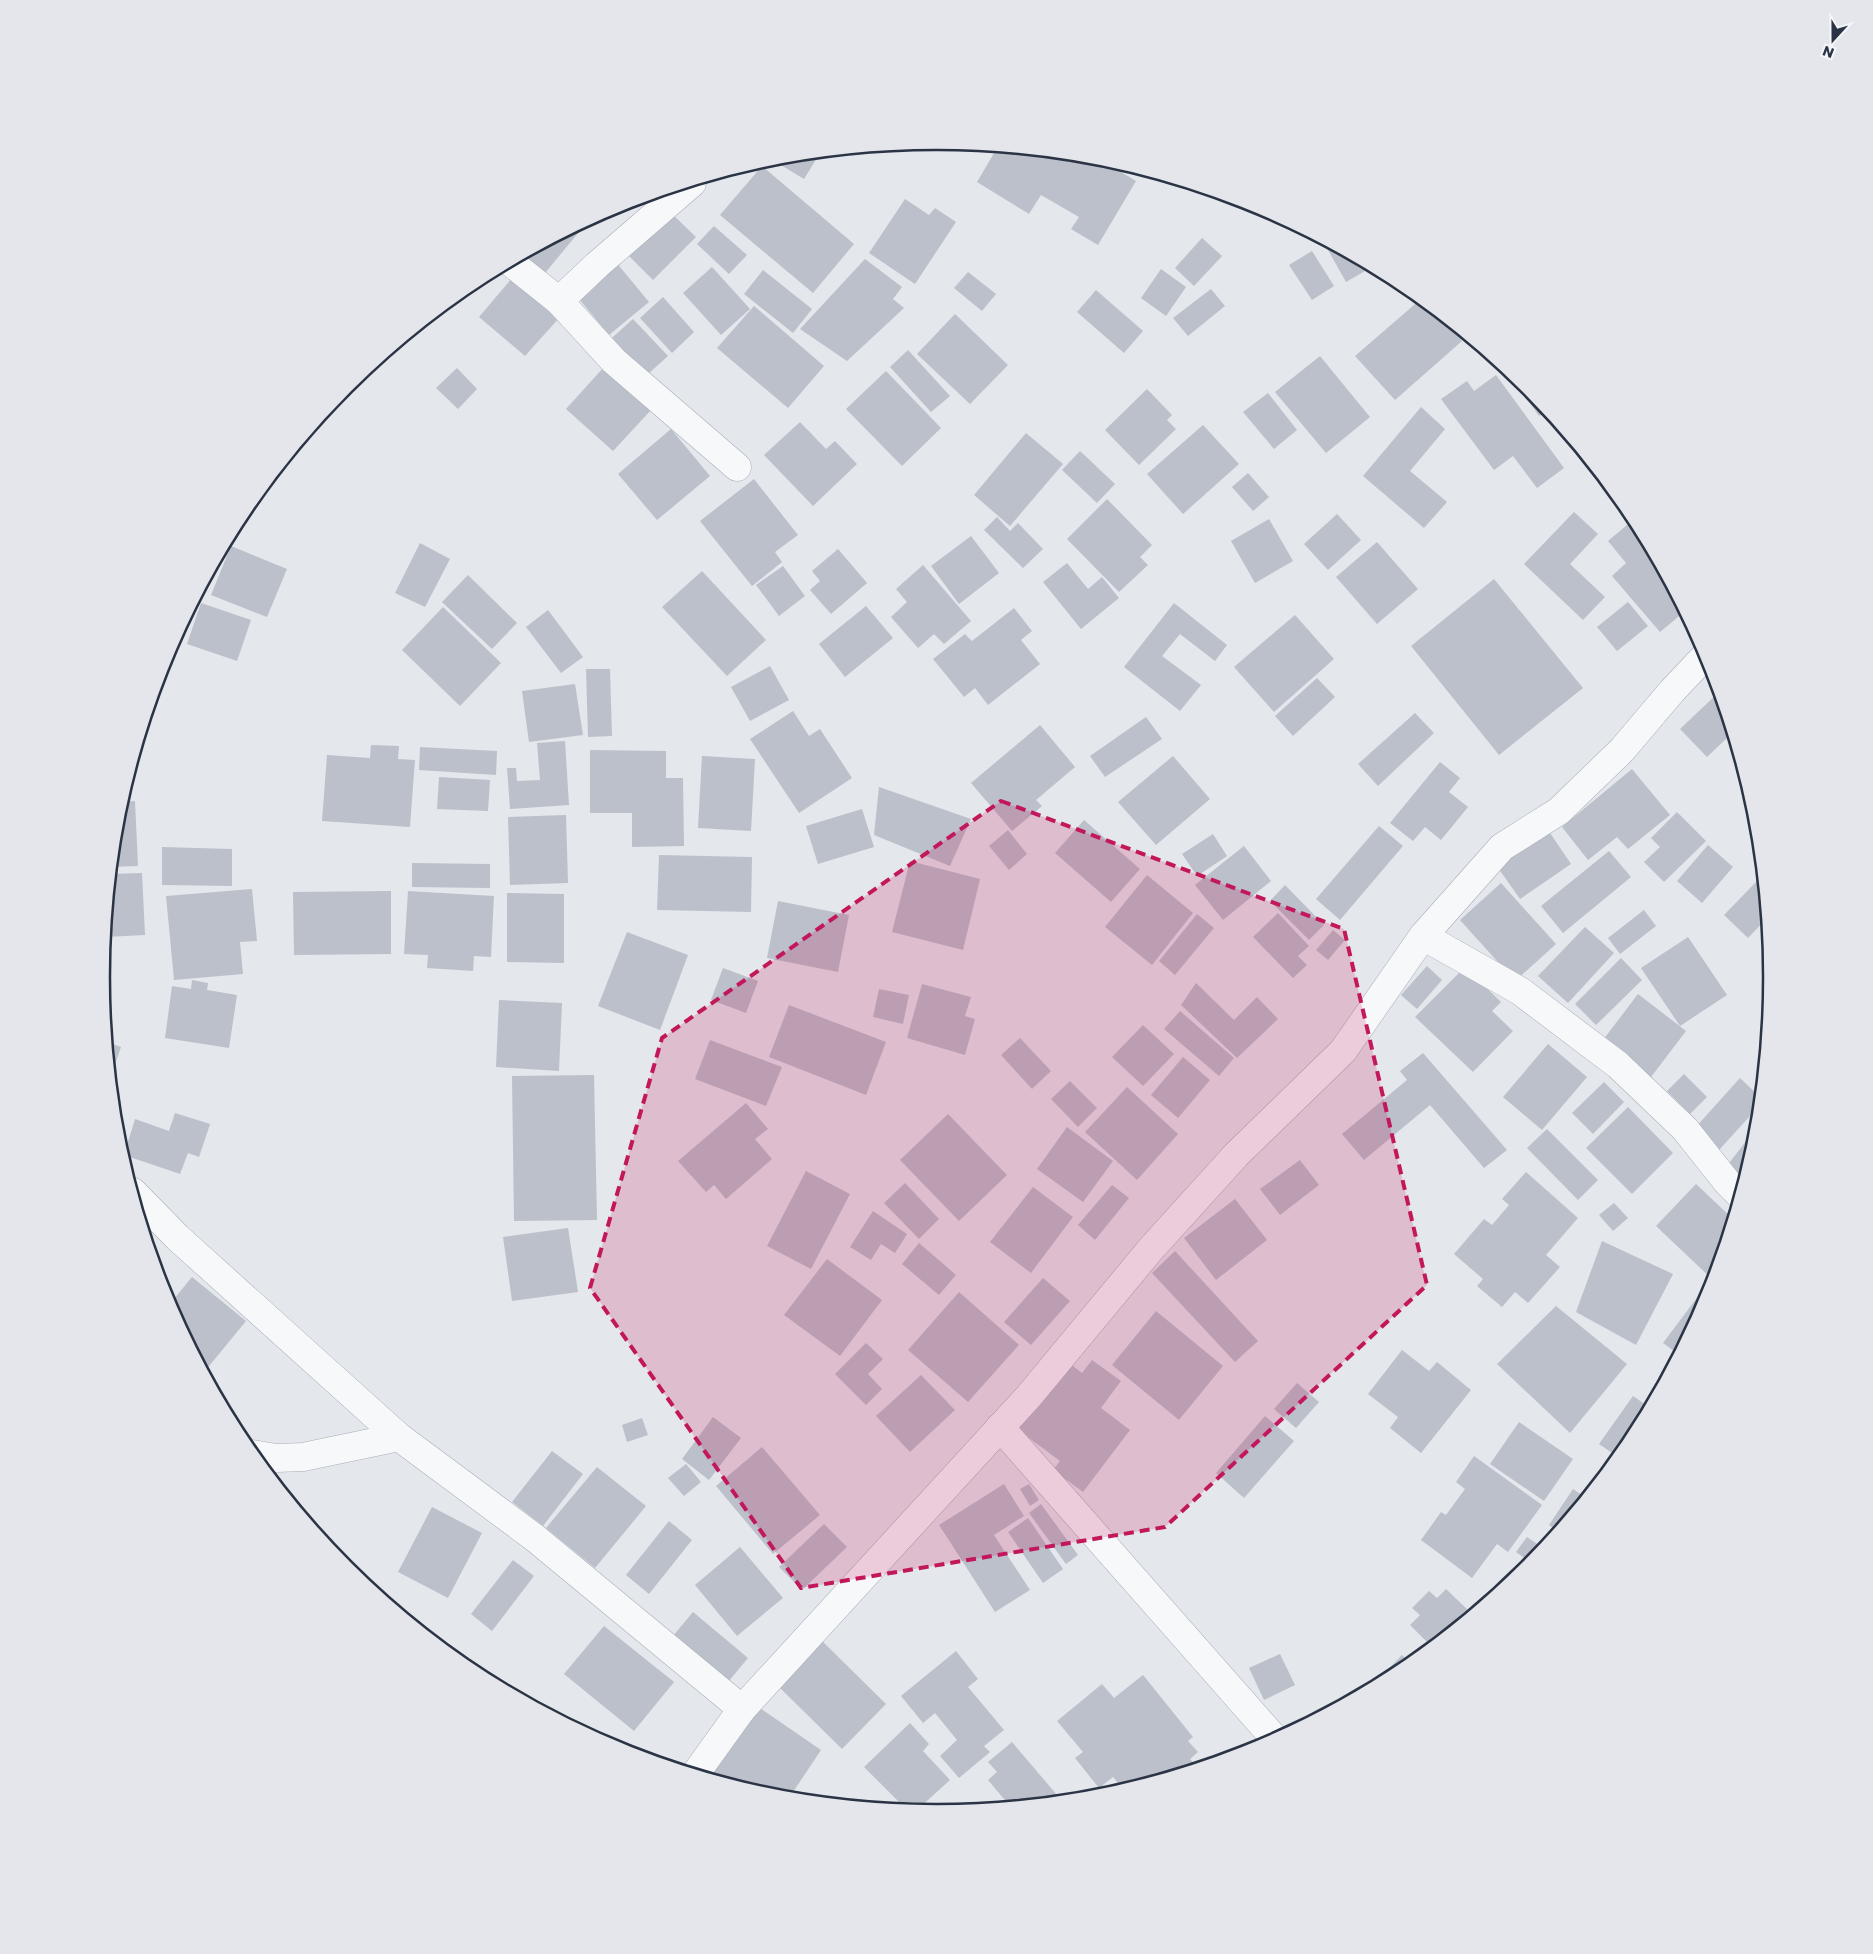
<svg xmlns="http://www.w3.org/2000/svg" width="1873" height="1954" viewBox="0 0 1873 1954" font-family="Poppins,sans-serif">
	<style>
		.building { fill: #bbc0ca }
		.lines { fill: none; stroke-linecap: round; stroke-linejoin: round }
		.street-casing { stroke: #a9aeb7; stroke-width: 29 }
		.street { stroke: #f7f8fa; stroke-width: 28 }
		.marked { fill: #c2185b; fill-opacity: 0.2; stroke: #c2185b; stroke-width: 4; stroke-dasharray: 10 6; stroke-linejoin: round }
		.rim { fill: none; stroke: #2b3445; stroke-width: 2.5 }
	</style>
	<rect width="100%" height="100%" fill="#e4e7ec"/>
	<g class="building">
		<polygon points="997,148 1098,158 1136,181 1098,245 1071,229 1079,217 1041,195 1029,214 977,182"/>
		<polygon points="820,153 804,179 771,159 774,158"/>
		<polygon points="762,166 854,244 813,293 720,215"/>
		<polygon points="905,199 929,215 935,208 956,222 915,284 869,253"/>
		<polygon points="672,214 696,237 653,280 629,256"/>
		<polygon points="588,221 545,273 523,255"/>
		<polygon points="714,226 747,255 729,274 697,244"/>
		<polygon points="1202,238 1222,256 1194,286 1175,268"/>
		<polygon points="1323,241 1372,267 1346,282"/>
		<polygon points="1312,251 1334,286 1312,300 1289,265"/>
		<polygon points="865,259 902,287 893,299 904,308 847,361 800,329"/>
		<polygon points="615,261 649,302 609,335 575,294"/>
		<polygon points="712,267 750,309 721,335 683,293"/>
		<polygon points="1161,269 1186,287 1166,316 1141,298"/>
		<polygon points="763,270 812,309 793,333 744,294"/>
		<polygon points="968,272 996,294 982,311 954,288"/>
		<polygon points="513,277 560,317 525,356 479,317"/>
		<polygon points="1211,289 1225,306 1188,336 1173,318"/>
		<polygon points="1096,290 1143,331 1124,353 1077,312"/>
		<polygon points="663,297 694,332 672,353 640,318"/>
		<polygon points="1421,299 1436,311 1462,341 1395,400 1355,356"/>
		<polygon points="754,306 824,366 788,408 717,348"/>
		<polygon points="955,314 1008,365 970,404 917,354"/>
		<polygon points="633,319 668,356 638,383 604,345"/>
		<polygon points="908,350 950,396 931,412 890,367"/>
		<polygon points="1320,356 1370,417 1326,453 1275,392"/>
		<polygon points="604,367 652,409 613,451 566,409"/>
		<polygon points="457,368 477,389 458,409 436,388"/>
		<polygon points="1507,370 1527,387 1547,410 1539,416"/>
		<polygon points="886,371 941,428 902,466 846,409"/>
		<polygon points="1496,375 1564,468 1537,488 1513,456 1494,470 1441,399 1467,381 1474,391"/>
		<polygon points="1147,389 1172,415 1167,420 1176,429 1139,465 1105,430"/>
		<polygon points="1268,393 1297,430 1274,449 1243,412"/>
		<polygon points="1421,407 1445,429 1410,471 1447,502 1424,528 1363,476"/>
		<polygon points="800,422 826,449 835,441 857,464 813,506 764,455"/>
		<polygon points="1203,425 1239,464 1183,514 1147,474"/>
		<polygon points="671,429 710,476 657,520 618,474"/>
		<polygon points="1026,433 1063,464 1010,526 974,495"/>
		<polygon points="1080,451 1115,484 1097,503 1062,470"/>
		<polygon points="1248,473 1269,497 1253,511 1232,487"/>
		<polygon points="754,479 798,535 775,552 782,562 752,586 700,521"/>
		<polygon points="1107,499 1152,545 1140,557 1148,565 1119,592 1067,539"/>
		<polygon points="1574,512 1598,534 1570,564 1605,597 1583,620 1524,564"/>
		<polygon points="1337,514 1361,540 1328,570 1304,544"/>
		<polygon points="997,517 1010,531 1018,523 1043,549 1023,568 984,530"/>
		<polygon points="1269,519 1293,561 1255,583 1231,541"/>
		<polygon points="1634,519 1684,612 1660,632 1612,576 1626,563 1608,541"/>
		<polygon points="971,536 999,573 959,604 931,566"/>
		<polygon points="1377,542 1418,589 1377,624 1336,577"/>
		<polygon points="420,543 450,559 425,607 395,593"/>
		<polygon points="231,546 287,569 267,617 211,595"/>
		<polygon points="838,549 867,583 831,614 810,590 820,581 812,571"/>
		<polygon points="1067,563 1088,589 1102,577 1119,598 1081,629 1043,582"/>
		<polygon points="923,565 971,621 944,644 934,634 918,648 891,617 907,602 896,589"/>
		<polygon points="783,566 805,596 779,616 756,585"/>
		<polygon points="702,571 766,640 727,676 662,607"/>
		<polygon points="468,575 517,623 492,649 442,602"/>
		<polygon points="1494,579 1583,688 1499,755 1411,646"/>
		<polygon points="1628,602 1648,626 1617,651 1597,627"/>
		<polygon points="201,603 251,620 237,661 187,644"/>
		<polygon points="1174,603 1227,645 1215,661 1180,634 1162,656 1201,685 1180,711 1124,667"/>
		<polygon points="866,606 893,638 845,677 819,644"/>
		<polygon points="443,607 501,663 460,706 402,650"/>
		<polygon points="1014,608 1032,631 1021,640 1040,664 988,705 975,688 964,697 933,659 965,634 972,641"/>
		<polygon points="548,610 583,657 561,673 526,627"/>
		<polygon points="1295,615 1334,659 1274,712 1234,667"/>
		<polygon points="770,666 789,700 750,721 731,687"/>
		<polygon points="586,669 610,669 612,736 588,737"/>
		<polygon points="1317,678 1335,697 1293,736 1275,716"/>
		<polygon points="575,684 583,735 529,742 522,691"/>
		<polygon points="1719,692 1731,734 1707,757 1680,729"/>
		<polygon points="793,711 809,736 820,729 852,778 799,813 750,739"/>
		<polygon points="1415,713 1434,733 1378,786 1358,764"/>
		<polygon points="1146,717 1162,739 1105,777 1090,756"/>
		<polygon points="1040,725 1075,767 1036,800 1042,806 1012,831 971,783"/>
		<polygon points="565,741 569,805 510,809 507,768 516,768 517,781 540,780 537,743"/>
		<polygon points="371,745 399,746 398,759 415,760 410,827 322,821 327,755 370,758"/>
		<polygon points="420,747 497,751 496,775 419,770"/>
		<polygon points="590,750 666,751 666,778 683,778 684,846 632,847 632,813 590,813"/>
		<polygon points="702,756 755,759 751,831 698,828"/>
		<polygon points="1173,756 1210,799 1156,845 1118,802"/>
		<polygon points="1440,762 1460,778 1449,792 1468,807 1441,840 1425,827 1413,841 1390,823"/>
		<polygon points="1632,769 1670,815 1628,849 1617,837 1588,860 1562,827"/>
		<polygon points="439,777 490,780 488,811 437,809"/>
		<polygon points="879,787 971,819 950,866 874,835"/>
		<polygon points="135,801 138,866 112,867 117,814 121,802"/>
		<polygon points="862,809 874,847 818,864 806,826"/>
		<polygon points="1677,812 1706,841 1664,882 1644,862 1660,847 1651,838"/>
		<polygon points="566,815 568,883 510,885 508,817"/>
		<polygon points="1084,820 1140,869 1111,902 1055,853"/>
		<polygon points="1379,826 1403,846 1340,920 1316,899"/>
		<polygon points="1008,830 1027,854 1009,870 989,846"/>
		<polygon points="1548,830 1571,864 1520,899 1496,865"/>
		<polygon points="1213,834 1227,856 1197,876 1182,854"/>
		<polygon points="1708,845 1733,867 1702,903 1677,881"/>
		<polygon points="1244,846 1271,881 1223,920 1195,885"/>
		<polygon points="162,847 232,849 232,886 162,885"/>
		<polygon points="1609,851 1631,877 1563,933 1541,906"/>
		<polygon points="659,855 752,857 751,912 657,910"/>
		<polygon points="910,861 980,879 963,950 892,932"/>
		<polygon points="412,863 490,864 490,888 412,887"/>
		<polygon points="142,873 145,935 105,937 111,874"/>
		<polygon points="1147,875 1193,913 1152,965 1105,927"/>
		<polygon points="1757,881 1763,886 1766,919 1748,938 1724,915"/>
		<polygon points="1501,883 1556,944 1515,981 1460,920"/>
		<polygon points="1285,885 1324,925 1309,940 1270,901"/>
		<polygon points="252,889 257,941 240,942 243,974 174,980 166,896"/>
		<polygon points="391,891 391,954 294,955 293,892"/>
		<polygon points="408,891 494,896 491,957 474,956 473,971 427,968 428,955 404,954"/>
		<polygon points="507,893 564,894 564,963 507,962"/>
		<polygon points="778,901 849,915 838,972 767,958"/>
		<polygon points="1644,910 1656,926 1620,954 1608,938"/>
		<polygon points="1278,913 1309,946 1298,956 1307,965 1293,978 1253,937"/>
		<polygon points="1197,914 1214,928 1175,975 1159,961"/>
		<polygon points="1585,927 1614,953 1568,1003 1538,976"/>
		<polygon points="1333,930 1345,940 1328,960 1316,950"/>
		<polygon points="627,932 688,955 660,1030 598,1006"/>
		<polygon points="1688,937 1727,995 1680,1026 1641,968"/>
		<polygon points="1621,958 1642,980 1596,1025 1575,1004"/>
		<polygon points="1427,966 1442,980 1417,1009 1401,995"/>
		<polygon points="1465,967 1501,1002 1492,1011 1513,1031 1473,1072 1415,1017"/>
		<polygon points="723,968 758,981 746,1013 711,1000"/>
		<polygon points="192,980 208,983 207,990 237,995 229,1048 165,1038 172,986 191,989"/>
		<polygon points="1196,983 1234,1020 1257,997 1278,1019 1237,1058 1181,1005"/>
		<polygon points="922,984 971,997 965,1016 975,1019 965,1055 907,1038"/>
		<polygon points="879,989 909,995 903,1024 873,1017"/>
		<polygon points="1638,994 1686,1031 1648,1081 1600,1044"/>
		<polygon points="499,1000 562,1003 559,1071 496,1067"/>
		<polygon points="789,1005 886,1042 866,1095 769,1057"/>
		<polygon points="1180,1011 1234,1058 1219,1076 1164,1029"/>
		<polygon points="1143,1025 1174,1054 1143,1086 1112,1057"/>
		<polygon points="1020,1038 1051,1071 1032,1089 1001,1055"/>
		<polygon points="710,1040 782,1067 766,1106 695,1079"/>
		<polygon points="108,1042 121,1047 111,1076"/>
		<polygon points="1548,1044 1587,1077 1542,1130 1503,1097"/>
		<polygon points="1423,1053 1507,1150 1484,1168 1430,1105 1364,1160 1342,1134 1407,1080 1400,1071"/>
		<polygon points="1183,1057 1210,1080 1178,1118 1151,1095"/>
		<polygon points="1684,1074 1707,1097 1690,1114 1667,1091"/>
		<polygon points="594,1075 597,1220 514,1221 512,1076"/>
		<polygon points="1740,1078 1760,1097 1759,1106 1719,1150 1695,1128"/>
		<polygon points="1070,1081 1097,1108 1078,1127 1051,1099"/>
		<polygon points="1604,1082 1624,1102 1593,1134 1572,1113"/>
		<polygon points="1127,1087 1178,1134 1137,1180 1085,1132"/>
		<polygon points="746,1103 768,1129 755,1139 772,1159 726,1199 714,1185 706,1192 678,1161"/>
		<polygon points="1628,1107 1673,1153 1632,1194 1586,1148"/>
		<polygon points="175,1113 210,1124 199,1157 188,1153 180,1174 124,1155 135,1119 169,1131"/>
		<polygon points="948,1114 1007,1175 959,1221 900,1160"/>
		<polygon points="1067,1127 1113,1161 1083,1202 1037,1169"/>
		<polygon points="1757,1127 1756,1140 1742,1185 1723,1171"/>
		<polygon points="1547,1129 1598,1180 1578,1200 1527,1148"/>
		<polygon points="1300,1160 1319,1185 1280,1215 1260,1189"/>
		<polygon points="806,1171 850,1194 811,1269 767,1246"/>
		<polygon points="1526,1172 1578,1218 1546,1255 1560,1267 1528,1303 1515,1292 1502,1307 1477,1286 1483,1279 1454,1254 1484,1219 1492,1225 1509,1205 1502,1199"/>
		<polygon points="905,1183 939,1219 919,1239 884,1203"/>
		<polygon points="1696,1184 1732,1218 1713,1280 1656,1226"/>
		<polygon points="1112,1185 1129,1198 1095,1240 1078,1225"/>
		<polygon points="1033,1187 1073,1217 1031,1273 990,1242"/>
		<polygon points="1235,1199 1267,1240 1216,1280 1184,1238"/>
		<polygon points="1614,1203 1628,1218 1613,1231 1599,1215"/>
		<polygon points="873,1211 907,1234 895,1253 881,1244 871,1260 850,1247"/>
		<polygon points="568,1228 578,1292 512,1301 503,1237"/>
		<polygon points="1602,1241 1673,1274 1636,1345 1576,1312"/>
		<polygon points="919,1243 956,1275 939,1295 902,1264"/>
		<polygon points="1175,1251 1258,1341 1235,1362 1152,1273"/>
		<polygon points="827,1259 882,1300 840,1356 784,1315"/>
		<polygon points="192,1277 246,1321 205,1371 169,1305"/>
		<polygon points="1043,1278 1070,1301 1031,1345 1004,1322"/>
		<polygon points="1705,1287 1710,1291 1708,1297 1678,1354 1663,1343"/>
		<polygon points="959,1292 1019,1345 968,1402 908,1350"/>
		<polygon points="1556,1306 1627,1364 1570,1433 1497,1364"/>
		<polygon points="1156,1311 1223,1366 1179,1420 1112,1365"/>
		<polygon points="866,1343 883,1359 868,1374 882,1389 866,1405 835,1374"/>
		<polygon points="1402,1350 1429,1371 1437,1362 1471,1390 1421,1453 1390,1428 1398,1417 1368,1394"/>
		<polygon points="1092,1360 1121,1381 1101,1408 1130,1430 1083,1492 1053,1470 1060,1461 1017,1429 1068,1362 1082,1373"/>
		<polygon points="921,1375 955,1410 910,1452 876,1416"/>
		<polygon points="1297,1383 1319,1402 1296,1428 1274,1409"/>
		<polygon points="1633,1396 1649,1407 1631,1441 1618,1457 1599,1444"/>
		<polygon points="1265,1416 1294,1441 1244,1498 1216,1473"/>
		<polygon points="713,1417 741,1438 709,1480 682,1459"/>
		<polygon points="642,1418 648,1435 627,1442 622,1425"/>
		<polygon points="1519,1422 1573,1459 1544,1501 1490,1464"/>
		<polygon points="762,1447 820,1515 773,1554 716,1486"/>
		<polygon points="552,1451 583,1474 543,1526 512,1502"/>
		<polygon points="1474,1456 1542,1505 1508,1552 1497,1544 1472,1578 1421,1540 1441,1512 1446,1515 1465,1489 1456,1482"/>
		<polygon points="686,1464 701,1482 684,1496 668,1478"/>
		<polygon points="597,1467 646,1506 595,1568 546,1528"/>
		<polygon points="1004,1484 1024,1516 994,1535 1030,1590 995,1612 939,1525"/>
		<polygon points="1029,1484 1039,1500 1030,1506 1020,1489"/>
		<polygon points="1573,1489 1585,1497 1558,1531 1549,1525"/>
		<polygon points="1041,1504 1078,1555 1066,1564 1029,1513"/>
		<polygon points="432,1507 482,1533 448,1598 398,1572"/>
		<polygon points="1028,1518 1063,1569 1043,1583 1008,1532"/>
		<polygon points="669,1521 692,1540 649,1594 626,1575"/>
		<polygon points="824,1524 847,1547 802,1590 779,1567"/>
		<polygon points="1527,1537 1543,1548 1531,1563 1516,1552"/>
		<polygon points="740,1547 783,1598 737,1636 695,1585"/>
		<polygon points="513,1560 534,1576 492,1631 471,1614"/>
		<polygon points="1446,1589 1471,1613 1431,1646 1410,1625 1420,1615 1412,1608 1429,1591 1437,1598"/>
		<polygon points="693,1612 748,1658 723,1688 668,1642"/>
		<polygon points="604,1626 674,1682 634,1731 564,1674"/>
		<polygon points="818,1637 886,1704 842,1749 774,1682"/>
		<polygon points="956,1651 978,1679 968,1687 1004,1730 984,1746 990,1752 959,1778 940,1756 957,1740 935,1713 923,1723 901,1696"/>
		<polygon points="1280,1654 1295,1685 1264,1700 1249,1668"/>
		<polygon points="1402,1655 1410,1663 1400,1672 1370,1688"/>
		<polygon points="1143,1675 1193,1737 1188,1741 1198,1752 1190,1759 1197,1767 1123,1789 1113,1777 1099,1788 1075,1758 1083,1752 1057,1721 1102,1684 1114,1698"/>
		<polygon points="1349,1694 1352,1697 1336,1706 1336,1705"/>
		<polygon points="757,1706 821,1750 789,1798 773,1796 708,1776"/>
		<polygon points="910,1723 929,1744 923,1751 950,1780 917,1810 906,1809 864,1767"/>
		<polygon points="1012,1742 1057,1795 1050,1801 1024,1804 1019,1798 1009,1805 988,1780 997,1772 988,1762"/>
	</g>
	<g class="lines">
		<defs>
			<g id="street">
				<polyline points="510,262 559,301 614,361 737,467"/>
				<polyline points="559,301 597,265 692,183"/>
				<polyline points="1423,936 1520,991 1618,1065 1685,1129 1727,1182 1739,1194"/>
				<polyline points="133,1192 178,1238 399,1437 535,1538 742,1709"/>
				<polyline points="1000,1427 1275,1739"/>
				<polyline points="252,1454 276,1458 303,1457 399,1437"/>
				<polyline points="696,1773 742,1709 1029,1396 1150,1250 1236,1155 1343,1051 1423,936 1502,847 1559,811 1622,750 1672,691 1707,654"/>
			</g>
		</defs>
		<use href="#street" class="street-casing"/>
		<use href="#street" class="street"/>
	</g>
	<path class="marked" d="M 1001,801 L 1344,929 L 1427,1285 L 1165,1527 L 801,1588 L 590,1288 L 662,1038 Z"/>
	<path d="M0 0H1873V1954H0ZM936 150H937A826 826 0 0 1 1763 976V978A826 826 0 0 1 937 1804H936A826 826 0 0 1 110 978V976A826 826 0 0 1 936 150Z" fill="#e4e6eb" fill-rule="evenodd"/>
	<path class="rim" d="M936 150H937A826 826 0 0 1 1763 976V978A826 826 0 0 1 937 1804H936A826 826 0 0 1 110 978V976A826 826 0 0 1 936 150Z"/>
	<g transform="translate(1833 40) rotate(201)" stroke="#f4f6f9" stroke-width="4" paint-order="stroke">
	<path d="M0-4L9 19L0 12L-9 19Z" fill="#2b3445"/>
	<text y="-8" font-size="14" font-weight="bold" text-anchor="middle" fill="#2b3445">N</text>
	</g>
</svg>
